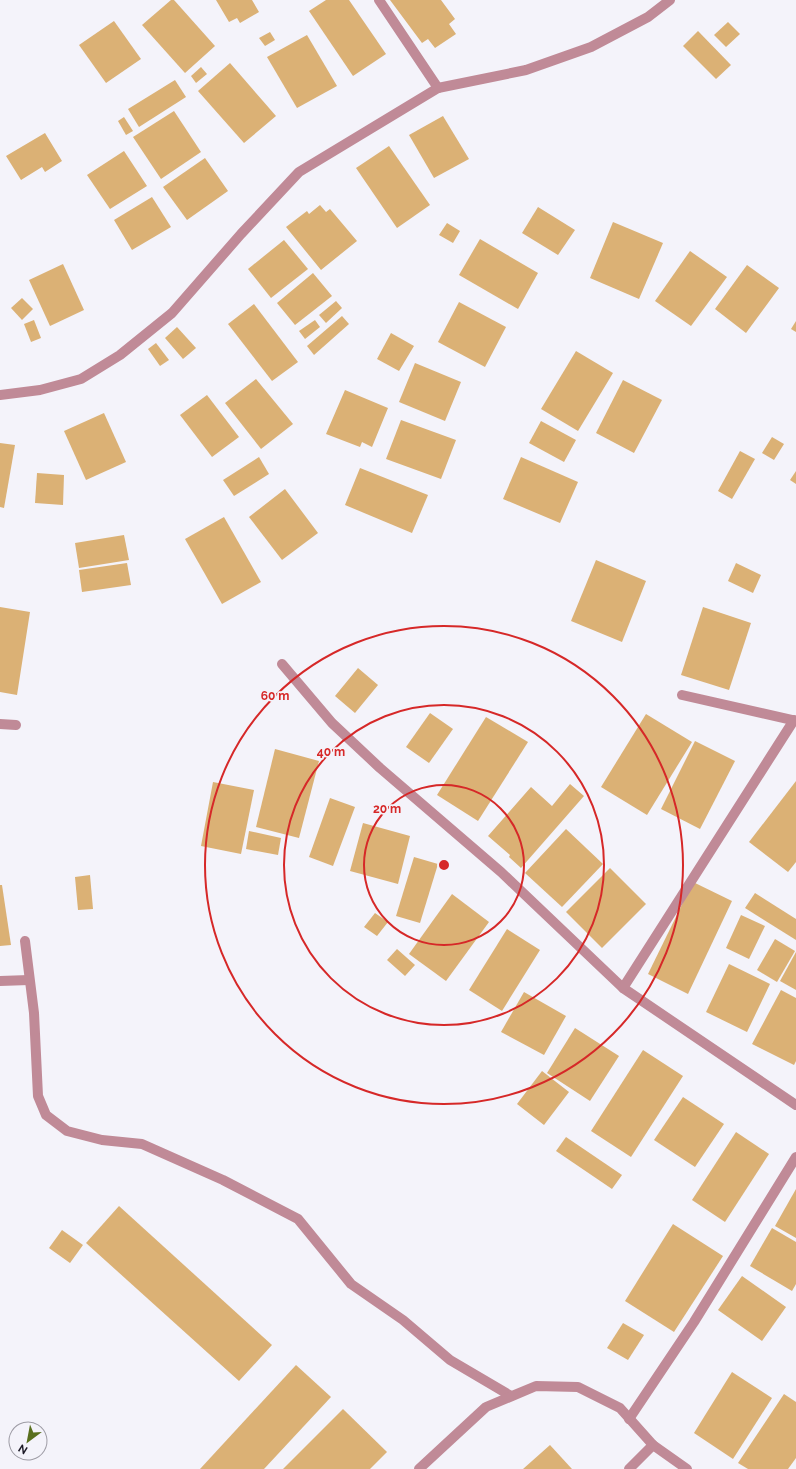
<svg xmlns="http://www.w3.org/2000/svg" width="796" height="1469" viewBox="0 0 796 1469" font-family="Raleway,sans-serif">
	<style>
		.building { fill: #dbb175 }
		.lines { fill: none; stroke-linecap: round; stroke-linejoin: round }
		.minor { stroke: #c08a97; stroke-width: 10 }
		.ring { fill: none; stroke: #d62828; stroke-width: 2 }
		.centre { fill: #d62828; stroke: #f4f3fa; stroke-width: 2 }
		.ring-label { font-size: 12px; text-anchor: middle; font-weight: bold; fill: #d62828; stroke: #f4f3fa; stroke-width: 3.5; stroke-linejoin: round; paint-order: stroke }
	</style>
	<rect width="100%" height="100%" fill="#f4f3fa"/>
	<g class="building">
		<polygon points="171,0 174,0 215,46 185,73 142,25"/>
		<polygon points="216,0 252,0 259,12 240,23 237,18 229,22"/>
		<polygon points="326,0 349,0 386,54 353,76 309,11"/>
		<polygon points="390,0 441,0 455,19 449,24 456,34 435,48 428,39 422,43"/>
		<polygon points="114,21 141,59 106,83 79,45"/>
		<polygon points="728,22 740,34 726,47 714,35"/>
		<polygon points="698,31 731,65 716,79 683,46"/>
		<polygon points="270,32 275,40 265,46 259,38"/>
		<polygon points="307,35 337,86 297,108 267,57"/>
		<polygon points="230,63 276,116 244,143 198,91"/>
		<polygon points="201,67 207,74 196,83 191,76"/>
		<polygon points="175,80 186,97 139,127 128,109"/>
		<polygon points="174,111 201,152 161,179 133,137"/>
		<polygon points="443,116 469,159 434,178 409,135"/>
		<polygon points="124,117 133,131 126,135 118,121"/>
		<polygon points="45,133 62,161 45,172 42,167 21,180 6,156"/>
		<polygon points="389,146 430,205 397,228 356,168"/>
		<polygon points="124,151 147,186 110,209 87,175"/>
		<polygon points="205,158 228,191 187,220 163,187"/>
		<polygon points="152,197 171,227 132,250 114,220"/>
		<polygon points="320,205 326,212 330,209 357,241 321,270 286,227 307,211 309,214"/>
		<polygon points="538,207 575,230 558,255 522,233"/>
		<polygon points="613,222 663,243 639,299 590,278"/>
		<polygon points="447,223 460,231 453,243 439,235"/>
		<polygon points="480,239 538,273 518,309 459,275"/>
		<polygon points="284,240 308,269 271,298 248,269"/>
		<polygon points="690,251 727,277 691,326 655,301"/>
		<polygon points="63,264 84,310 50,326 29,280"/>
		<polygon points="747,265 779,288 746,333 715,309"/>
		<polygon points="313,273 332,296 295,325 277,303"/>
		<polygon points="22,298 33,309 22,320 11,308"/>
		<polygon points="336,301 342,308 326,323 319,315"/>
		<polygon points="459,302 506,327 485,367 438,342"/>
		<polygon points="254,304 298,362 272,381 228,324"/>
		<polygon points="342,316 349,324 314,355 307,346"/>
		<polygon points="34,320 41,338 31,342 24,324"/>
		<polygon points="315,320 320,327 305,339 299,331"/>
		<polygon points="796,321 796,332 791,329"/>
		<polygon points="177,327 196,348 183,359 165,338"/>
		<polygon points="391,333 414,346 399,371 377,359"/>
		<polygon points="156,343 169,360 160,366 148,349"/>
		<polygon points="576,351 613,373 578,431 541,409"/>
		<polygon points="415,363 461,382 445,421 399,402"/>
		<polygon points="256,379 293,424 261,449 225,403"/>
		<polygon points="623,380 662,400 634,453 596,433"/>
		<polygon points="345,390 388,408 372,447 362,442 360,447 326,434"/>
		<polygon points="207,395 239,437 212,457 180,415"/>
		<polygon points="104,413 126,462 86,480 64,431"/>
		<polygon points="401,420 456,440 441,479 386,459"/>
		<polygon points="541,421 576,440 564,462 529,443"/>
		<polygon points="772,437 784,444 774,460 762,453"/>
		<polygon points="0,443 15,445 4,508 0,507"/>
		<polygon points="740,451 755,459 732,499 718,491"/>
		<polygon points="259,457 269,474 234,496 223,480"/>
		<polygon points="521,457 578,482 560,523 503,499"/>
		<polygon points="360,468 428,495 412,533 345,505"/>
		<polygon points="796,471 796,484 790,480"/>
		<polygon points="37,473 64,475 63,505 35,503"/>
		<polygon points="285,489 318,533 282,560 249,517"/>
		<polygon points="224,517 261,582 222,604 185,539"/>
		<polygon points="124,535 129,560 79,568 75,543"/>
		<polygon points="596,560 646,581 622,642 571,621"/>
		<polygon points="127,563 131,585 82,592 79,570"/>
		<polygon points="736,563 761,575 753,593 728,581"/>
		<polygon points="0,607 30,612 17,695 0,692"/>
		<polygon points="703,607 751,623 729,690 681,675"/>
		<polygon points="358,668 378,685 355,713 335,696"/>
		<polygon points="430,713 453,729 429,763 406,747"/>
		<polygon points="646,714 692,742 647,815 601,787"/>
		<polygon points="486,717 528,742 478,821 437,795"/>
		<polygon points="695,741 735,761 700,829 661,809"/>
		<polygon points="275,749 319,761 299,838 256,827"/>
		<polygon points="796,781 796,862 788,872 749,842"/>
		<polygon points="213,782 254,790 241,854 201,846"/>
		<polygon points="570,784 584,796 521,868 509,857 510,855 488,836 531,787 552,806"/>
		<polygon points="330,798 355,807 333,866 309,857"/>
		<polygon points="363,823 410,836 398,884 350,871"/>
		<polygon points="566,829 603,864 562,907 525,873"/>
		<polygon points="249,831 281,838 278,855 246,849"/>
		<polygon points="414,857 438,864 420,923 396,916"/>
		<polygon points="610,868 646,904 602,948 566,912"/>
		<polygon points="90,875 93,909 78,910 75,877"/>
		<polygon points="693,882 732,901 688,994 648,974"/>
		<polygon points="0,885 2,885 11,945 0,946"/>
		<polygon points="755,893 796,919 796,940 745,908"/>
		<polygon points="452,894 489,922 446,981 409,954"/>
		<polygon points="375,913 388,922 377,936 364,927"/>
		<polygon points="741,915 765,926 749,959 726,948"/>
		<polygon points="507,929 540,950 502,1011 469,990"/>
		<polygon points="775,939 795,951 777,982 757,970"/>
		<polygon points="397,949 415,965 405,976 387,960"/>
		<polygon points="796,952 796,990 780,981"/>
		<polygon points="729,964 770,984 747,1032 706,1012"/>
		<polygon points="781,990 796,998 796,1061 794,1065 752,1044"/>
		<polygon points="524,992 566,1016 544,1055 501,1032"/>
		<polygon points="575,1028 619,1056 590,1101 547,1073"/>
		<polygon points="643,1050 683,1076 631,1157 591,1131"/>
		<polygon points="542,1071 569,1092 544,1125 517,1104"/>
		<polygon points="683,1097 724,1124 695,1167 654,1140"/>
		<polygon points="736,1132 769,1154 725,1222 692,1200"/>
		<polygon points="566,1137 622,1175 612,1189 556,1151"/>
		<polygon points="796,1189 796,1238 775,1226"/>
		<polygon points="119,1206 272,1345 239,1381 86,1243"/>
		<polygon points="673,1224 723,1256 674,1332 625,1301"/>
		<polygon points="772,1228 796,1242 796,1284 792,1291 750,1266"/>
		<polygon points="62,1230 83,1245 70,1263 49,1248"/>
		<polygon points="742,1276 786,1307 762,1341 718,1310"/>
		<polygon points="623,1323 644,1335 628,1360 607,1348"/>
		<polygon points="296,1365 331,1397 264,1469 200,1469"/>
		<polygon points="732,1372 772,1398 733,1459 694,1433"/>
		<polygon points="784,1394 796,1402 796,1458 788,1469 748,1469 738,1463"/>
		<polygon points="343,1409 387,1452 370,1469 283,1469"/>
		<polygon points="550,1445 572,1469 523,1469"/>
	</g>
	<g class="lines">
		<g class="minor">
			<polyline points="379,0 438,88"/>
			<polyline points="0,395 40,390 81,379 120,355 172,313 241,234 299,172 438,88 526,70 591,47 648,17 670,0"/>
			<polyline points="282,664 332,723 380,768 501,872 623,988 796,1105"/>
			<polyline points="682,695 796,721"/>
			<polyline points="0,724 16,725"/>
			<polyline points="25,941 34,1013 38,1096 46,1115 67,1131 102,1140 142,1144 223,1180 298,1219 351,1284 403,1320 450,1360 511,1396"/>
			<polyline points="0,981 29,980"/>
			<polyline points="623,988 794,720"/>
			<polyline points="629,1419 694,1322 796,1157"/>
			<polyline points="419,1469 486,1407 536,1386 578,1387 620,1408 653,1445 687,1469"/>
			<polyline points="629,1469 653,1445"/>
		</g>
	</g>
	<g class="ring">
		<circle cx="444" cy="865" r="80"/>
		<circle cx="444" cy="865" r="160"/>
		<circle cx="444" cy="865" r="239"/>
	</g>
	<circle cx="444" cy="865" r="6" class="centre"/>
	<g class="ring-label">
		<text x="275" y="700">60 m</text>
		<text x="331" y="756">40 m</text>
		<text x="387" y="813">20 m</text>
	</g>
	<g transform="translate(28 1441) rotate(212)"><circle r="19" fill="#f4f3fa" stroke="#9e9ca5"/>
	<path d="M0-3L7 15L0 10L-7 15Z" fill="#596f1e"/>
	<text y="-6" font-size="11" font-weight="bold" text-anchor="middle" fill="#1c1926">N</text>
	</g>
</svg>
